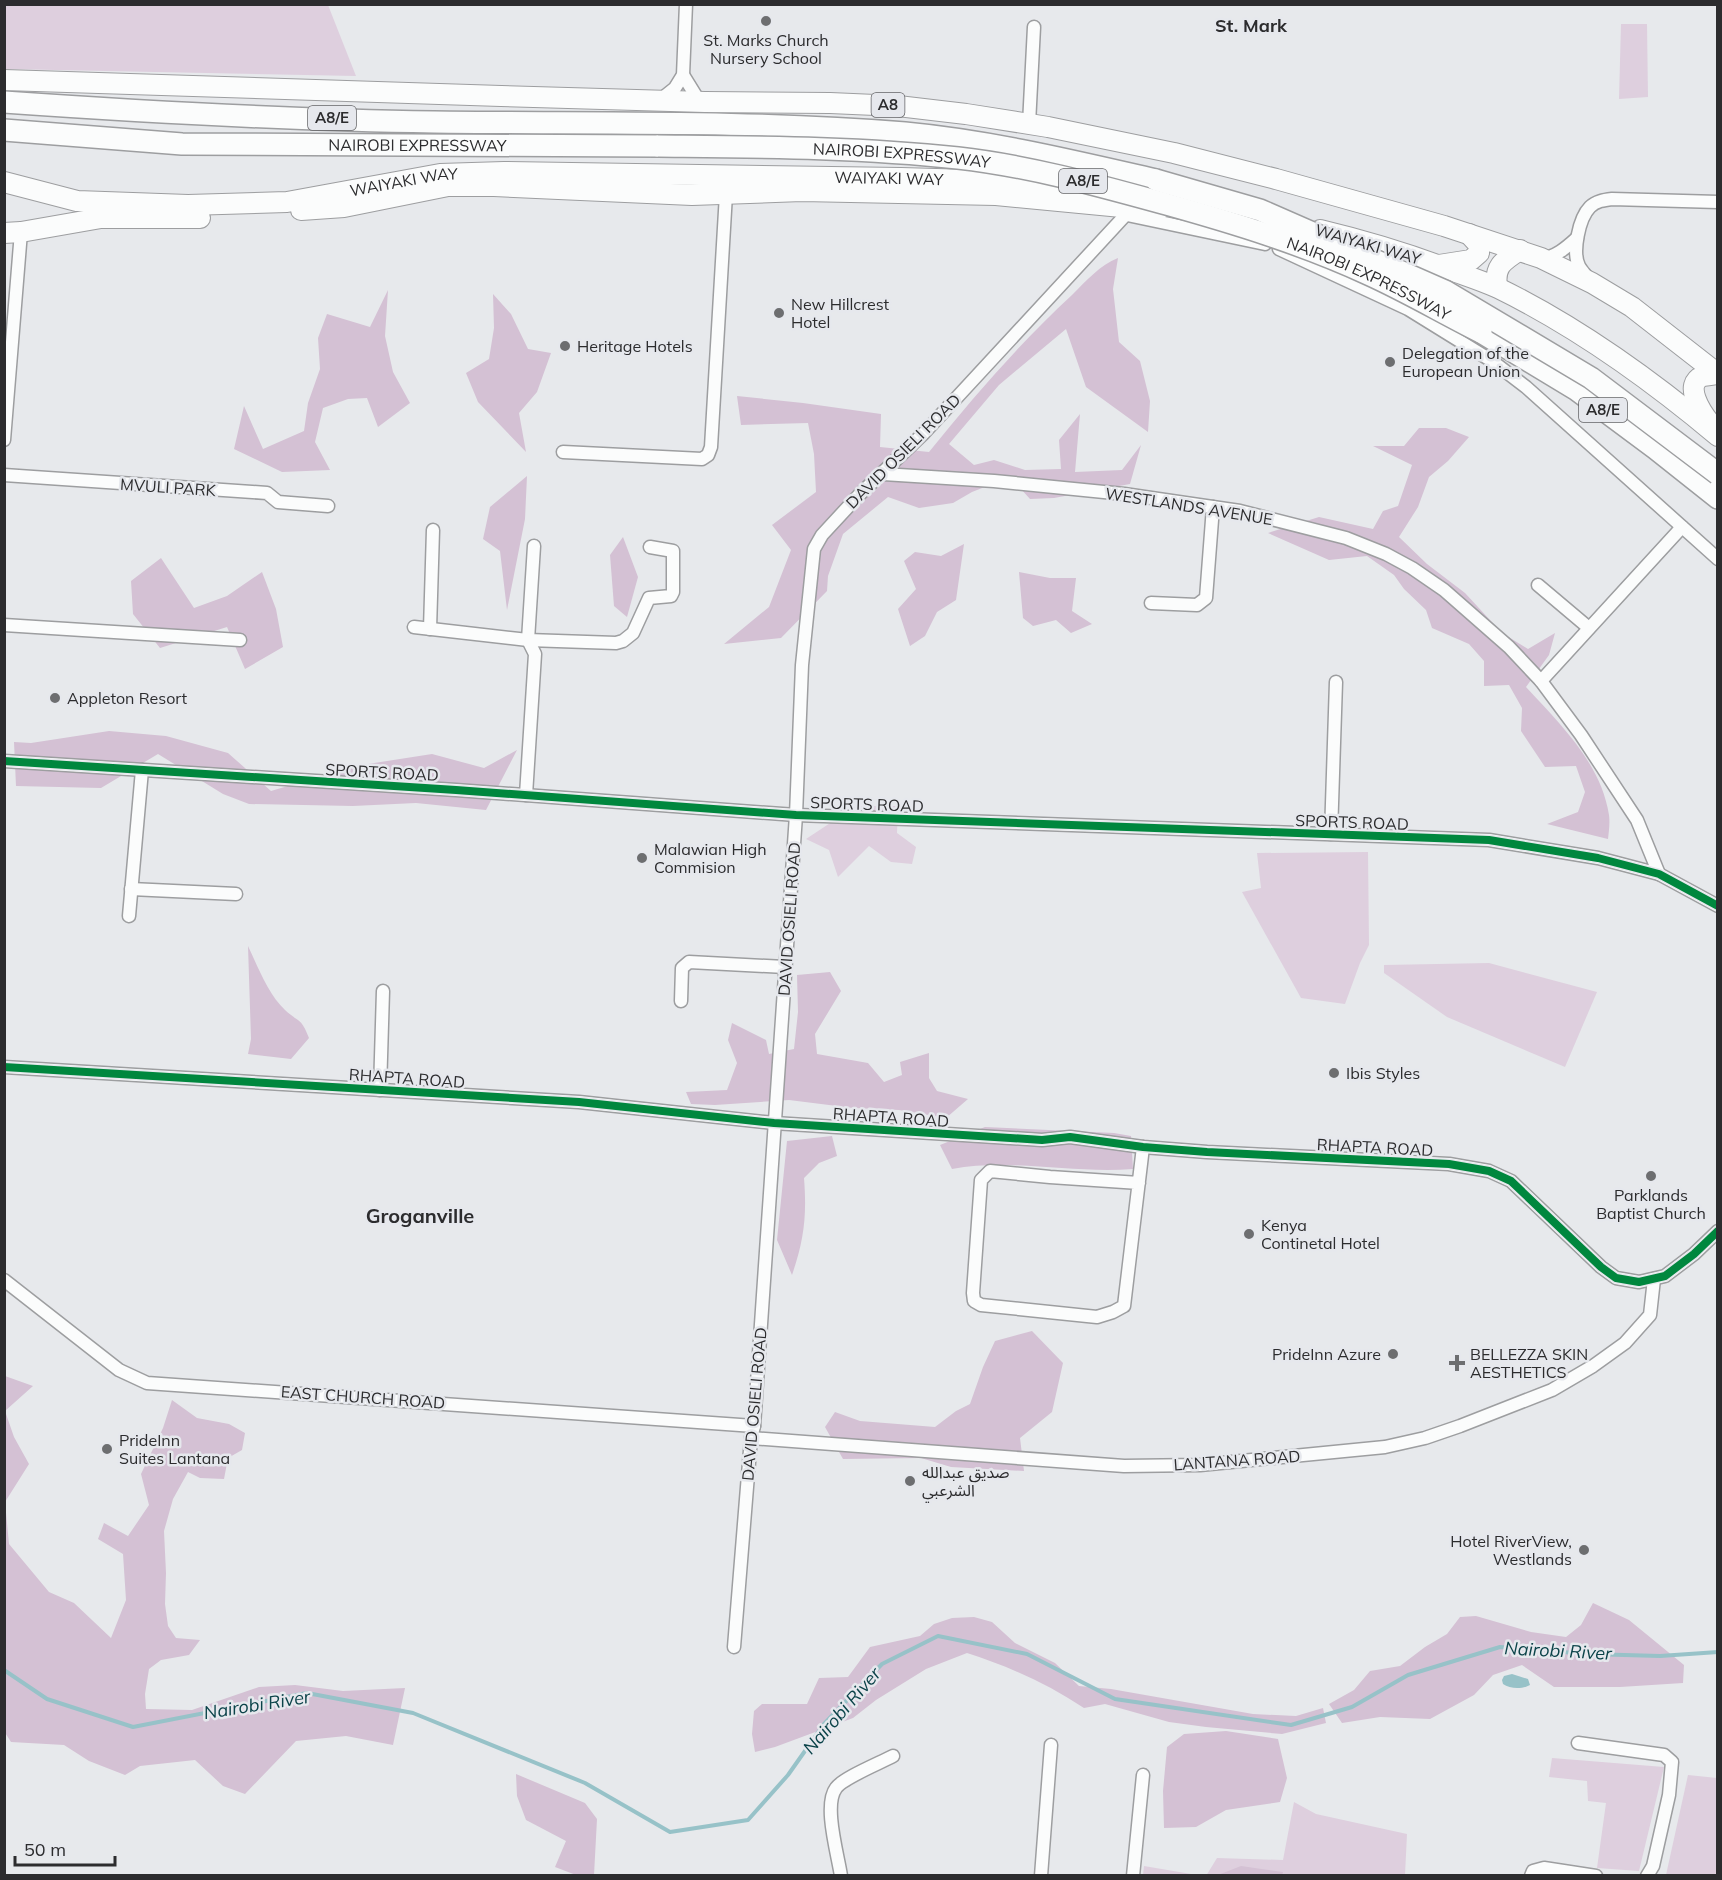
<svg xmlns="http://www.w3.org/2000/svg" width="1722" height="1880" viewBox="0 0 1722 1880" font-family="Mulish,'Noto Sans Arabic',sans-serif">
	<style>
		.green { fill: #decfde }
		.forest { fill: #d4c1d4 }
		.water { fill: #97c2c8 }
		.lines { fill: none; stroke-linecap: round; stroke-linejoin: round }
		.stream { stroke: #97c2c8; stroke-width: 4 }
		.minor-casing { stroke: #9d9ea0; stroke-width: 15 }
		.trunk-casing { stroke: #9d9ea0; stroke-width: 22 }
		.motorway-casing { stroke: #9d9ea0; stroke-width: 24 }
		.minor { stroke: #fbfcfc; stroke-width: 12 }
		.trunk { stroke: #fbfcfc; stroke-width: 20 }
		.motorway { stroke: #fbfcfc; stroke-width: 21 }
		.motorway-bridge-casing { stroke: #9d9ea0; stroke-width: 24; stroke-linecap: butt }
		.motorway-bridge { stroke: #fbfcfc; stroke-width: 21 }
		.cycleway-casing { stroke: #e6e8ed; stroke-width: 11 }
		.cycleway { stroke: #00873e; stroke-width: 8 }
		.poi-dot { fill: #6d6e70; stroke: #e6e8ed; stroke-width: 2 }
		.labels { text-anchor: middle; stroke-width: 5; stroke-linejoin: round; paint-order: stroke }
		.shield { fill: #e6e8ed; stroke: #646467; stroke-width: 1.5 }
		.shield-label { font-size: 15px; font-weight: bold; fill: #2c2c2e }
		.poi-label { font-size: 16px; fill: #2c2c2e; stroke: #e6e8ed; text-anchor: start }
		.street-label { font-size: 16px; fill: #2c2c2e; stroke: #e6e8ed }
		.neighbourhood-label { font-size: 18px; font-weight: bold; fill: #2c2c2e; stroke: #e6e8ed }
		.water-label { font-size: 18px; font-style: italic; fill: #0b4349; stroke: #e6e8ed }
		.quarter-label { font-size: 20px; font-weight: bold; fill: #2c2c2e; stroke: #e6e8ed }
	</style>
	<rect width="100%" height="100%" fill="#e7e9ec"/>
	<g class="green">
		<polygon points="328,5 356,76 5,69 5,5"/>
		<polygon points="1621,24 1647,24 1648,97 1619,99"/>
		<polygon points="856,806 898,806 897,833 916,847 912,864 891,862 869,846 838,877 829,850 806,839"/>
		<polygon points="1368,852 1369,945 1360,963 1345,1004 1301,998 1242,892 1261,888 1257,853"/>
		<polygon points="1489,963 1597,992 1565,1067 1447,1017 1384,973 1384,965"/>
		<polygon points="1552,1758 1664,1767 1639,1871 1597,1868 1606,1803 1588,1801 1587,1781 1549,1777"/>
		<polygon points="1688,1775 1717,1778 1717,1875 1666,1875"/>
		<polygon points="1294,1802 1316,1814 1407,1834 1405,1875 1206,1876 1217,1858 1283,1860"/>
		<polygon points="1144,1866 1197,1875 1143,1875"/>
	</g>
	<g class="forest">
		<path d="M 1118,258 L 1113,289 L 1119,342 L 1140,361 L 1150,401 L 1148,432 L 1086,387 L 1066,329 L 999,385 L 949,444 L 974,465 L 994,460 L 1025,470 L 1061,469 L 1059,440 L 1080,414 L 1075,472 L 1122,470 L 1141,445 L 1130,484 L 1054,498 L 1030,499 L 1010,477 L 972,492 L 953,503 L 919,508 L 888,497 L 843,534 L 828,576 L 827,591 L 781,638 L 724,644 L 769,607 L 791,550 L 772,525 L 816,492 L 814,454 L 808,423 L 741,425 L 737,396 L 803,403 L 881,414 L 880,447 L 929,452 C 974,396 1020,343 1072,295 C 1086,281 1100,265 1118,258 Z"/>
		<polygon points="388,290 385,336 393,372 410,403 378,427 367,398 348,399 323,408 315,442 330,470 282,472 234,449 244,406 263,449 304,431 308,403 320,369 318,338 327,314 370,327"/>
		<polygon points="493,294 511,314 528,349 551,353 537,392 519,413 526,452 478,402 466,373 489,359 494,328"/>
		<path d="M 1419,428 L 1446,428 L 1469,437 L 1448,461 L 1429,477 L 1418,507 L 1399,537 L 1427,564 L 1465,593 L 1502,633 L 1528,649 L 1555,633 L 1549,655 L 1526,687 C 1560,724 1601,763 1609,815 C 1610,822 1609,831 1608,839 L 1547,824 L 1578,812 L 1585,792 L 1576,766 L 1545,767 L 1521,731 L 1522,708 L 1509,685 L 1484,686 L 1484,661 L 1469,644 L 1432,628 L 1426,610 L 1404,589 L 1394,575 L 1367,556 L 1329,560 L 1268,533 L 1319,517 L 1373,529 L 1383,511 L 1398,506 L 1412,465 L 1373,446 L 1404,446 Z"/>
		<polygon points="527,476 525,519 507,610 500,551 483,539 490,507"/>
		<polygon points="623,537 638,577 627,617 614,606 610,555"/>
		<polygon points="964,544 956,600 937,612 925,636 910,646 898,609 916,589 904,561 915,552 941,556"/>
		<polygon points="161,558 194,608 227,596 262,572 276,609 283,647 245,669 227,627 160,648 133,614 131,581"/>
		<polygon points="1019,572 1050,578 1076,578 1072,611 1092,624 1071,633 1056,620 1033,626 1023,618"/>
		<polygon points="109,731 166,736 228,753 271,791 355,766 432,754 484,768 517,750 486,810 416,803 353,806 249,804 223,794 158,754 101,788 16,786 14,742 31,743"/>
		<path d="M 248,946 C 258,967 268,994 285,1010 C 299,1023 301,1017 309,1038 L 291,1059 L 248,1054 L 251,1039 Z"/>
		<polygon points="830,972 841,991 815,1034 817,1054 868,1063 884,1082 902,1075 900,1062 929,1053 929,1078 937,1091 968,1099 946,1118 899,1110 853,1108 789,1100 715,1105 691,1104 686,1092 727,1090 737,1063 728,1040 732,1023 766,1040 769,1054 794,1049 798,1012 797,975"/>
		<path d="M 985,1127 L 1114,1133 L 1131,1136 L 1133,1169 C 1073,1174 1012,1158 952,1169 L 940,1145 Z"/>
		<path d="M 832,1136 L 837,1156 L 819,1163 L 804,1178 C 807,1216 804,1240 792,1275 L 777,1240 L 787,1141 Z"/>
		<polygon points="1032,1331 1063,1363 1052,1412 1020,1438 1024,1471 951,1467 921,1458 843,1459 825,1427 835,1412 860,1421 935,1427 956,1411 970,1404 983,1367 995,1341"/>
		<polygon points="5,1376 33,1386 5,1411 14,1437 29,1464 5,1502 9,1544 49,1592 74,1603 111,1638 126,1600 123,1554 98,1539 104,1523 128,1536 149,1505 141,1474 163,1428 172,1400 197,1418 229,1424 245,1433 242,1450 228,1458 224,1479 200,1478 188,1472 173,1499 164,1531 166,1573 165,1604 168,1626 176,1638 200,1640 189,1655 161,1660 149,1669 145,1694 146,1709 192,1710 259,1687 295,1685 343,1691 405,1688 393,1745 346,1736 296,1741 245,1794 223,1786 195,1760 140,1766 125,1775 89,1761 64,1745 11,1742 4,1731"/>
		<polygon points="1593,1603 1629,1620 1684,1665 1683,1683 1620,1687 1554,1687 1522,1665 1493,1675 1474,1695 1430,1719 1380,1717 1342,1723 1329,1704 1354,1690 1370,1671 1400,1666 1425,1647 1447,1634 1460,1617 1476,1616 1531,1632 1566,1637 1581,1625"/>
		<path d="M 974,1617 L 992,1622 L 1015,1643 L 1055,1663 L 1079,1686 L 1111,1689 L 1253,1714 L 1296,1716 L 1323,1708 L 1326,1723 L 1282,1734 L 1206,1727 L 1169,1722 L 1105,1704 L 1084,1708 C 1048,1684 1008,1666 967,1653 L 926,1669 L 876,1700 L 853,1718 L 775,1747 L 755,1752 L 752,1734 L 754,1711 L 762,1704 L 807,1704 L 819,1678 L 848,1677 L 870,1647 L 920,1636 L 934,1624 L 952,1618 Z"/>
		<polygon points="1226,1731 1278,1739 1287,1778 1280,1802 1226,1810 1196,1827 1164,1828 1163,1791 1167,1747 1184,1734"/>
		<polygon points="516,1774 585,1803 597,1819 594,1875 576,1875 555,1867 566,1841 526,1820 517,1796"/>
		<polygon points="1241,1866 1283,1872 1282,1876 1218,1875"/>
	</g>
	<path class="water" d="M 1512,1674 L 1528,1679 L 1530,1685 C 1523,1689 1510,1689 1503,1684 L 1502,1680 L 1504,1676 Z"/>
	<g class="lines">
		<polyline class="stream" points="4,1670 47,1699 133,1727 307,1693 413,1713 585,1783 670,1832 748,1820 788,1775 824,1724 882,1664 938,1636 1027,1654 1115,1699 1291,1725 1352,1707 1408,1675 1500,1647 1588,1654 1660,1656 1718,1652"/>
		<defs>
			<g id="minor">
				<polyline points="683,75 696,96 704,101"/>
				<polyline points="660,100 675,88 683,75 686,4"/>
				<polyline points="1029,124 1034,27"/>
				<polyline points="1127,215 1265,244"/>
				<polyline points="1279,249 1408,309 1492,361 1526,387 1718,559"/>
				<path d="M 1541,258 C 1555,258 1567,247 1577,238"/>
				<path d="M 1588,278 C 1585,274 1581,270 1579,266 C 1572,252 1579,218 1590,207 C 1596,201 1604,200 1612,199 L 1718,202"/>
				<polyline points="4,440 21,232"/>
				<polyline points="563,452 702,459 708,455 711,447 726,194"/>
				<polyline points="883,474 994,481 1124,494 1240,511 1346,538 1386,554 1412,568 1444,590 1509,647 1541,681 1581,735 1637,820 1659,874"/>
				<polyline points="4,475 267,493 278,502 328,506"/>
				<polyline points="1538,585 1589,628"/>
				<polyline points="1151,603 1197,605 1206,598 1213,507"/>
				<polyline points="4,625 240,640"/>
				<polyline points="414,627 528,640 616,643 623,641 633,633 649,598 671,596 673,592 673,551 650,547"/>
				<polyline points="430,629 433,530"/>
				<polyline points="1541,681 1682,527"/>
				<polyline points="4,761 456,790 796,815 1489,840 1598,858 1659,874 1718,906"/>
				<polyline points="526,795 535,654 528,640 534,546"/>
				<polyline points="1331,834 1336,682"/>
				<polyline points="131,889 236,894"/>
				<polyline points="129,916 142,770"/>
				<polyline points="681,1001 682,968 689,962 785,967"/>
				<polyline points="4,1067 579,1102 774,1123 1042,1140 1070,1137 1143,1147 1207,1152 1449,1164 1489,1171 1511,1181 1601,1267 1616,1278 1639,1282 1665,1276 1694,1254 1718,1231"/>
				<polyline points="380,1090 383,991"/>
				<polyline points="1139,1183 1050,1177 990,1171 981,1180 973,1293 974,1301 981,1305 1097,1317 1113,1312 1124,1306 1143,1147"/>
				<polyline points="4,1280 119,1370 147,1383 754,1426"/>
				<polyline points="751,1438 1124,1466 1200,1465 1385,1447 1425,1438 1460,1426 1552,1390 1593,1366 1625,1343 1650,1315 1654,1279"/>
				<polyline points="734,1647 751,1438 754,1426 796,815 802,665 814,549 822,535 859,495 924,433 1132,208"/>
				<polyline points="1578,1743 1664,1755 1672,1762 1669,1795 1653,1866 1647,1876"/>
				<path d="M 841,1876 C 838,1855 823,1805 836,1788 C 843,1778 880,1763 893,1756"/>
				<polyline points="1041,1876 1051,1745"/>
				<polyline points="1133,1876 1143,1775"/>
				<polyline points="1531,1876 1533,1871 1544,1868 1596,1876"/>
			</g>
			<g id="trunk">
				<polyline points="4,80 501,96 705,102 830,103 898,106 966,114 1048,127 1174,153 1276,179 1444,226 1541,258 1592,283 1632,307 1718,374"/>
				<path id="s1" d="M 4,182 L 77,201 L 188,205 L 287,202 L 440,174 L 504,172 L 901,178 L 1006,181 L 1079,188"/>
				<polyline points="301,210 344,207 448,186 494,186 692,195 802,191 996,195 1132,208 1161,208 1167,204"/>
				<path d="M 1320,230 C 1366,241 1412,255 1456,272 C 1470,277 1485,282 1498,288 C 1578,327 1650,379 1718,436"/>
				<polyline points="4,233 21,232 101,218 200,218"/>
				<polyline points="1439,265 1471,260 1479,253 1479,245 1469,234"/>
				<path d="M 1497,287 C 1494,266 1503,261 1520,250"/>
				<path d="M 1710,423 C 1702,413 1682,384 1703,376 C 1707,375 1713,375 1718,374"/>
			</g>
			<g id="motorway">
				<path d="M 4,102 C 147,112 291,120 434,122 C 591,124 748,120 905,133 C 990,141 1073,161 1156,180"/>
				<path id="s2" d="M 4,130 L 182,144 L 658,146"/>
				<polyline points="1481,332 1577,390 1655,448 1718,498"/>
			</g>
		</defs>
		<use href="#minor" class="minor-casing"/>
		<use href="#trunk" class="trunk-casing"/>
		<use href="#motorway" class="motorway-casing"/>
		<use href="#minor" class="minor"/>
		<use href="#trunk" class="trunk"/>
		<use href="#motorway" class="motorway"/>
		<defs>
			<g id="motorway-bridge">
				<path id="s3" d="M 658,146 C 758,147 858,147 958,158 C 1029,166 1097,185 1166,204 C 1234,223 1303,244 1368,274 C 1406,291 1443,313 1481,332"/>
				<polyline points="1156,180 1260,210 1445,291 1591,378 1718,474"/>
			</g>
		</defs>
		<use href="#motorway-bridge" class="motorway-bridge-casing"/>
		<use href="#motorway-bridge" class="motorway-bridge"/>
		<defs>
			<g id="cycleway">
				<polyline points="4,761 456,790 796,815 1489,840 1598,858 1659,874 1718,906"/>
				<polyline points="4,1067 579,1102 774,1123 1042,1140 1070,1137 1143,1147 1207,1152 1449,1164 1489,1171 1511,1181 1601,1267 1616,1278 1639,1282 1665,1276 1694,1254 1718,1231"/>
			</g>
		</defs>
		<use href="#cycleway" class="cycleway-casing"/>
		<use href="#cycleway" class="cycleway"/>
	</g>
	<g class="poi-dot">
		<circle cx="766" cy="21" r="6"/>
		<circle cx="779" cy="313" r="6"/>
		<circle cx="565" cy="346" r="6"/>
		<circle cx="1390" cy="362" r="6"/>
		<circle cx="55" cy="698" r="6"/>
		<circle cx="642" cy="858" r="6"/>
		<circle cx="1334" cy="1073" r="6"/>
		<circle cx="1651" cy="1176" r="6"/>
		<circle cx="1249" cy="1234" r="6"/>
		<circle cx="1393" cy="1354" r="6"/>
		<path d="M1454 1354h6v6h6v6h-6v6h-6v-6h-6v-6h6z"/>
		<circle cx="107" cy="1449" r="6"/>
		<circle cx="910" cy="1481" r="6"/>
		<circle cx="1584" cy="1550" r="6"/>
	</g>
	<g class="labels">
		<g class="shield">
			<rect x="871.5" y="93" width="33" height="24" rx="4.5"/>
			<rect x="308" y="106" width="48" height="24" rx="4.5"/>
			<rect x="1059" y="169" width="48" height="24" rx="4.5"/>
			<rect x="1579" y="398" width="48" height="24" rx="4.5"/>
		</g>
		<g class="shield-label">
			<text x="888" y="110">A8</text>
			<text x="332" y="123">A8/E</text>
			<text x="1083" y="186">A8/E</text>
			<text x="1603" y="415">A8/E</text>
		</g>
		<g class="poi-label">
			<text x="766" y="46" text-anchor="middle">St. Marks Church<tspan x="766" dy="18">Nursery School</tspan></text>
			<text x="791" y="310">New Hillcrest<tspan x="791" dy="18">Hotel</tspan></text>
			<text x="577" y="352">Heritage Hotels</text>
			<text x="1402" y="359">Delegation of the<tspan x="1402" dy="18">European Union</tspan></text>
			<text x="67" y="704">Appleton Resort</text>
			<text x="654" y="855">Malawian High<tspan x="654" dy="18">Commision</tspan></text>
			<text x="1346" y="1079">Ibis Styles</text>
			<text x="1651" y="1201" text-anchor="middle">Parklands<tspan x="1651" dy="18">Baptist Church</tspan></text>
			<text x="1261" y="1231">Kenya<tspan x="1261" dy="18">Continetal Hotel</tspan></text>
			<text x="1381" y="1360" text-anchor="end">PrideInn Azure</text>
			<text x="1470" y="1360">BELLEZZA SKIN<tspan x="1470" dy="18">AESTHETICS</tspan></text>
			<text x="119" y="1446">PrideInn<tspan x="119" dy="18">Suites Lantana</tspan></text>
			<text x="922" y="1478">صديق عبدالله<tspan x="922" dy="18">الشرعبي</tspan></text>
			<text x="1572" y="1547" text-anchor="end">Hotel RiverView,<tspan x="1572" dy="18">Westlands</tspan></text>
		</g>
		<g class="street-label">
			<text dy="6" stroke="none"><textPath href="#s2" startOffset="414">NAIROBI EXPRESSWAY</textPath></text>
			<text dy="6" stroke="none"><textPath href="#s3" startOffset="244">NAIROBI EXPRESSWAY</textPath></text>
			<text dy="6" stroke="none"><textPath href="#s1" startOffset="890">WAIYAKI WAY</textPath></text>
			<text dy="6" stroke="none"><textPath href="#s1" startOffset="404">WAIYAKI WAY</textPath></text>
			<text transform="translate(1368 244) rotate(16)" y="6">WAIYAKI WAY</text>
			<text dy="6" stroke="none"><textPath href="#s3" startOffset="730">NAIROBI EXPRESSWAY</textPath></text>
			<text transform="translate(903 451) rotate(-45)" y="6">DAVID OSIELI ROAD</text>
			<text transform="translate(168 487) rotate(4)" y="6">MVULI PARK</text>
			<text transform="translate(1189 506) rotate(9)" y="6">WESTLANDS AVENUE</text>
			<text transform="translate(382 772) rotate(3)" y="6">SPORTS ROAD</text>
			<text transform="translate(867 804) rotate(2)" y="6">SPORTS ROAD</text>
			<text transform="translate(1352 822) rotate(2)" y="6">SPORTS ROAD</text>
			<text transform="translate(789 919) rotate(-86)" y="6">DAVID OSIELI ROAD</text>
			<text transform="translate(407 1078) rotate(4)" y="6">RHAPTA ROAD</text>
			<text transform="translate(891 1117) rotate(4)" y="6">RHAPTA ROAD</text>
			<text transform="translate(1375 1147) rotate(3)" y="6">RHAPTA ROAD</text>
			<text transform="translate(363 1397) rotate(4)" y="6">EAST CHURCH ROAD</text>
			<text transform="translate(754 1404) rotate(-85)" y="6">DAVID OSIELI ROAD</text>
			<text transform="translate(1237 1460) rotate(-4)" y="6">LANTANA ROAD</text>
		</g>
		<g class="neighbourhood-label">
			<text x="1251" y="32">St. Mark</text>
		</g>
		<g class="water-label">
			<text transform="translate(1558 1651) rotate(3)" y="6">Nairobi River</text>
			<text transform="translate(257 1705) rotate(-9)" y="6">Nairobi River</text>
			<text transform="translate(842 1711) rotate(-49)" y="6">Nairobi River</text>
		</g>
		<g class="quarter-label">
			<text x="420" y="1223">Groganville</text>
		</g>
	</g>
	<rect width="1722" height="1880" fill="none" stroke="#2c2c2e" stroke-width="12"/>
	<path d="M15 1856v9h100v-9" fill="none" stroke="#2c2c2e" stroke-width="3"/>
	<text x="24" y="1856" font-size="18" fill="#2c2c2e" stroke="#e6e8ed" stroke-width="4.5" paint-order="stroke">50 m</text>
</svg>
